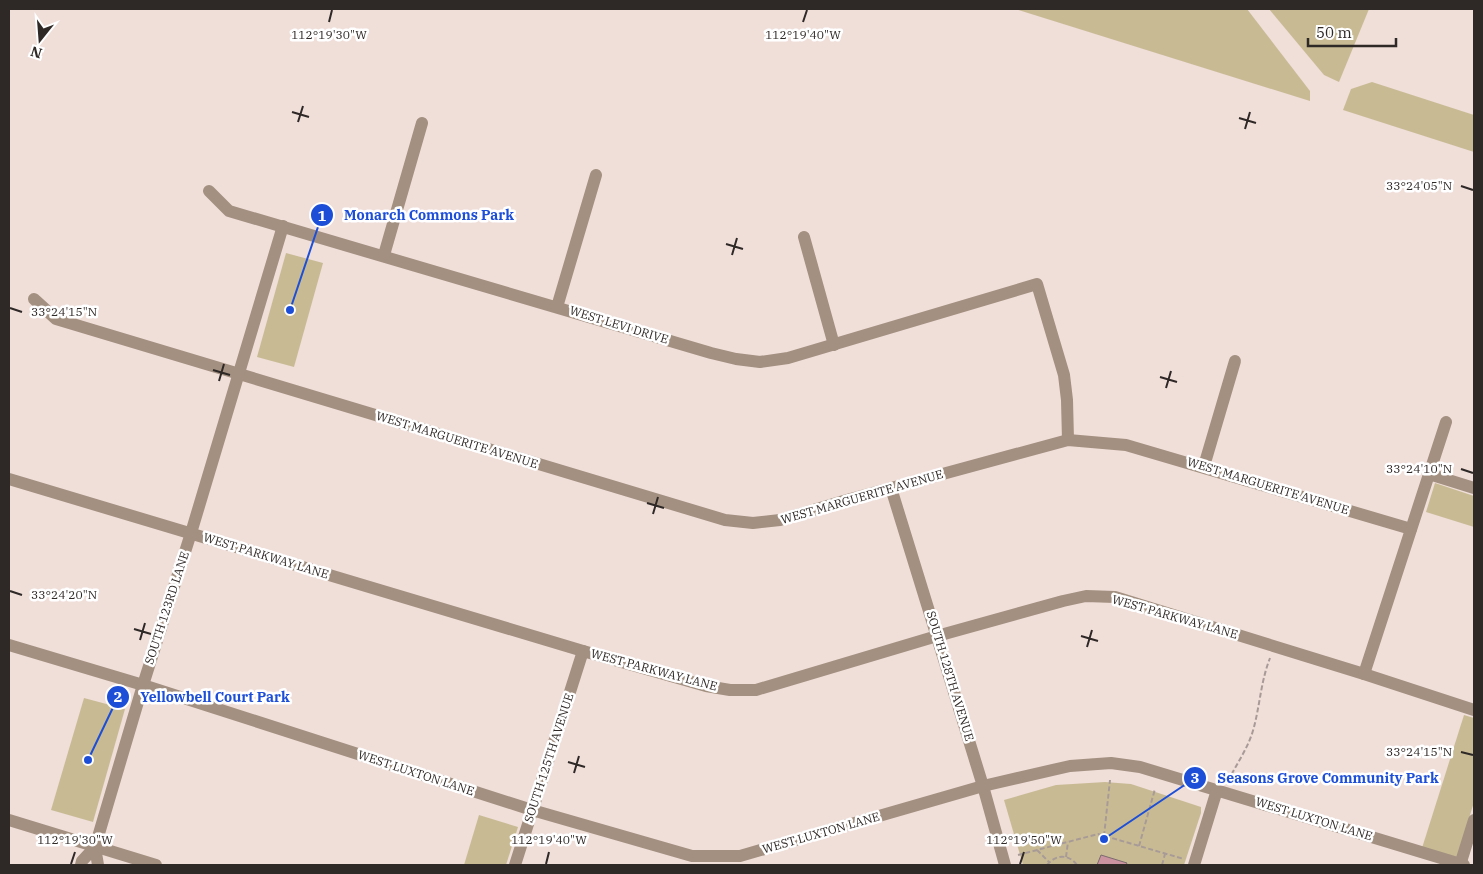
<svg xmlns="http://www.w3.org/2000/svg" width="1483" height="874" viewBox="0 0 1483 874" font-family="'IBM Plex Serif',serif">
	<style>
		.green { fill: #c8bb94 }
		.building { fill: #cb929f; stroke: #7b6b6e }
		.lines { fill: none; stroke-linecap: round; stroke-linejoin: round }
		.path { stroke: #a89b97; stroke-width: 2; stroke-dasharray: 5 2.5; stroke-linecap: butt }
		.street { stroke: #a39080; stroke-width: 12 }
		.ticks { fill: none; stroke: #2e2826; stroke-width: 2 }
		.labels { text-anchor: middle; stroke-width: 5; stroke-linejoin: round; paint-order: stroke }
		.street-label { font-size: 12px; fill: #2e2826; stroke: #fff }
		.ticks-label { font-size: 12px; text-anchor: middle; fill: #2e2826; stroke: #fff; stroke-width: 5; stroke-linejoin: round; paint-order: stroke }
		.leader { fill: none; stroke: #1d4ed8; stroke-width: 2 }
		.callout-dot { fill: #1d4ed8; stroke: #fff; stroke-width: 2 }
		.mark-label { font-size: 15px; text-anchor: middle; font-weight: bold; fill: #fff }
		.callout-label { font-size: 14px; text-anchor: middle; font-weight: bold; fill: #1d4ed8; stroke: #fff; stroke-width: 5; stroke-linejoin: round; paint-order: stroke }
	</style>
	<rect width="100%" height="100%" fill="#f0ded9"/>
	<g class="green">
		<polygon points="1015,9 1247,9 1310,91 1310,101"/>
		<polygon points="1269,9 1369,9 1339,82 1324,75"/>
		<polygon points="1372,82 1474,115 1474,152 1343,110 1351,89"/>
		<polygon points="286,253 323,263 294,367 257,357"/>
		<polygon points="1435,483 1474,496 1474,527 1426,512"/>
		<polygon points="84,698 125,709 93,822 51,810"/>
		<polygon points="1464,715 1474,718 1474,802 1457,858 1422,848"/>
		<polygon points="1105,782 1131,784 1201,807 1201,813 1184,865 1023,865 1004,800 1056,785"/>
		<polygon points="479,815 518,827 506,865 464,865"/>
	</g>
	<polygon class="building" points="1101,855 1127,863 1126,865 1097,865"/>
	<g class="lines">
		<g class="path">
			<path d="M 1228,781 C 1237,763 1249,747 1254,727 C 1260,704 1261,681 1270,658"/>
			<polyline points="1104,836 1110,780"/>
			<polyline points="1139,846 1155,789"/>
			<polyline points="1037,850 1049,862"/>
			<polyline points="1018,855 1098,834 1184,859"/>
			<polyline points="1066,857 1068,842"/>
			<path d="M 1047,865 C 1056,854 1069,854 1077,865"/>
			<polyline points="1162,865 1165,854"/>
		</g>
		<g class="street">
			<polyline points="209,191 229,211 711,353 736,359 760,362 788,358 1037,284 1064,375 1067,400 1068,440"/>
			<polyline points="804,237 834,345"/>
			<polyline points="384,255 422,123"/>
			<polyline points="34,299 56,319 725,520 753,523 780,520 847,500 1068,440 1126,445 1411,529"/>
			<polyline points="557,307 596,175"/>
			<polyline points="1204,466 1235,361"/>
			<polyline points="1429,474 1474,488"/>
			<polyline points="9,479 583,651 706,686 730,690 756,690 937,636 1063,601 1086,596 1115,597 1364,674 1474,710"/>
			<polyline points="891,488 983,786 1005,865"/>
			<polyline points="9,645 143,685 532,810 692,856 740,856 983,786 1070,766 1111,763 1140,767 1464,865"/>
			<polyline points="1364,674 1446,422"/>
			<polyline points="9,820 156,865"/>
			<polyline points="81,865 82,861 95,847"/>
			<polyline points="98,865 95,847 143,685 191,533 283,226"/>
			<polyline points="515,865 583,651"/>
			<polyline points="1194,865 1217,790"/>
			<polyline points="1460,865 1474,820"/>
		</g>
	</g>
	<path class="ticks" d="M 329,22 L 332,10M 803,22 L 807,10M 292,112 L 309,117M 1239,118 L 1256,123M 298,122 L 303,106M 1245,129 L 1250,112M 1461,186 L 1473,190M 726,244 L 743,249M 732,255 L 737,238M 10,308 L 22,312M 213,370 L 230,375M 1160,377 L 1177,382M 219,381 L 224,364M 1166,388 L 1171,371M 1461,469 L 1473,473M 647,503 L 664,508M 653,514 L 658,497M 10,591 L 22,595M 134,629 L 151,634M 1081,636 L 1098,641M 140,640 L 145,623M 1087,647 L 1092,630M 1461,752 L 1473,755M 568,762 L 585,767M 574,773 L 579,756M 71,864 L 75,852M 546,864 L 549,852M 1020,864 L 1024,852"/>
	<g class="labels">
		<g class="street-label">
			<text transform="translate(619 325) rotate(17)" y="4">WEST LEVI DRIVE</text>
			<text transform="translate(457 440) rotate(17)" y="4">WEST MARGUERITE AVENUE</text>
			<text transform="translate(1268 486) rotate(17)" y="4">WEST MARGUERITE AVENUE</text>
			<text transform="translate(862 497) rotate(-16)" y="4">WEST MARGUERITE AVENUE</text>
			<text transform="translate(266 556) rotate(17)" y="4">WEST PARKWAY LANE</text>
			<text transform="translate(167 608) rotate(-72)" y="4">SOUTH 123RD LANE</text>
			<text transform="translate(1175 617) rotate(16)" y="4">WEST PARKWAY LANE</text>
			<text transform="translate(654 670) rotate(15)" y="4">WEST PARKWAY LANE</text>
			<text transform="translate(950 676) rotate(73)" y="4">SOUTH 128TH AVENUE</text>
			<text transform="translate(549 758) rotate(-72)" y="4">SOUTH 125TH AVENUE</text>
			<text transform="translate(416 773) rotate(18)" y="4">WEST LUXTON LANE</text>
			<text transform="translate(1314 819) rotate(17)" y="4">WEST LUXTON LANE</text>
			<text transform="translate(821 833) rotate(-16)" y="4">WEST LUXTON LANE</text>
		</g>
	</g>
	<g class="ticks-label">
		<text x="329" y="39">112°19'30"W</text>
		<text x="803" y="39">112°19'40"W</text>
		<text x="1419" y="190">33°24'05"N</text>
		<text x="64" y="316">33°24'15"N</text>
		<text x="1419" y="473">33°24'10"N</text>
		<text x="64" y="599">33°24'20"N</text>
		<text x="1419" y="756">33°24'15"N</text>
		<text x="75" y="844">112°19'30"W</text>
		<text x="549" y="844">112°19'40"W</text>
		<text x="1024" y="844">112°19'50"W</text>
	</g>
	<path class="leader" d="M290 310L322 215M88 760L118 697M1104 839L1195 778"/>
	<g class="callout-dot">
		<circle cx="290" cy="310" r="5"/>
		<circle cx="88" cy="760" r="5"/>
		<circle cx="1104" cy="839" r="5"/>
		<circle cx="322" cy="215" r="12"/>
		<circle cx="118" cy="697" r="12"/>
		<circle cx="1195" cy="778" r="12"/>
	</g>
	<g class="mark-label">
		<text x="322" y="221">1</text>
		<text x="118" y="702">2</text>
		<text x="1195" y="783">3</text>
	</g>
	<g class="callout-label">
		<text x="429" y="220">Monarch Commons Park</text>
		<text x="215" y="702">Yellowbell Court Park</text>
		<text x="1328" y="783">Seasons Grove Community Park</text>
	</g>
	<rect width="1483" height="874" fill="none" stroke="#2e2826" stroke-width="20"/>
	<g transform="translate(40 40) rotate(197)" stroke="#ffffff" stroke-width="4" paint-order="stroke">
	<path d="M0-4L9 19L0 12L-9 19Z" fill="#2e2826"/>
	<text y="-8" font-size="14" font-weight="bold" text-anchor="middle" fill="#2e2826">N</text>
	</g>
	<path d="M1308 38v8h88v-8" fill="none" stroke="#2e2826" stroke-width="2.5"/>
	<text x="1316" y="38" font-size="15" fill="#2e2826" stroke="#ffffff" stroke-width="4" paint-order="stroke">50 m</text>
</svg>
